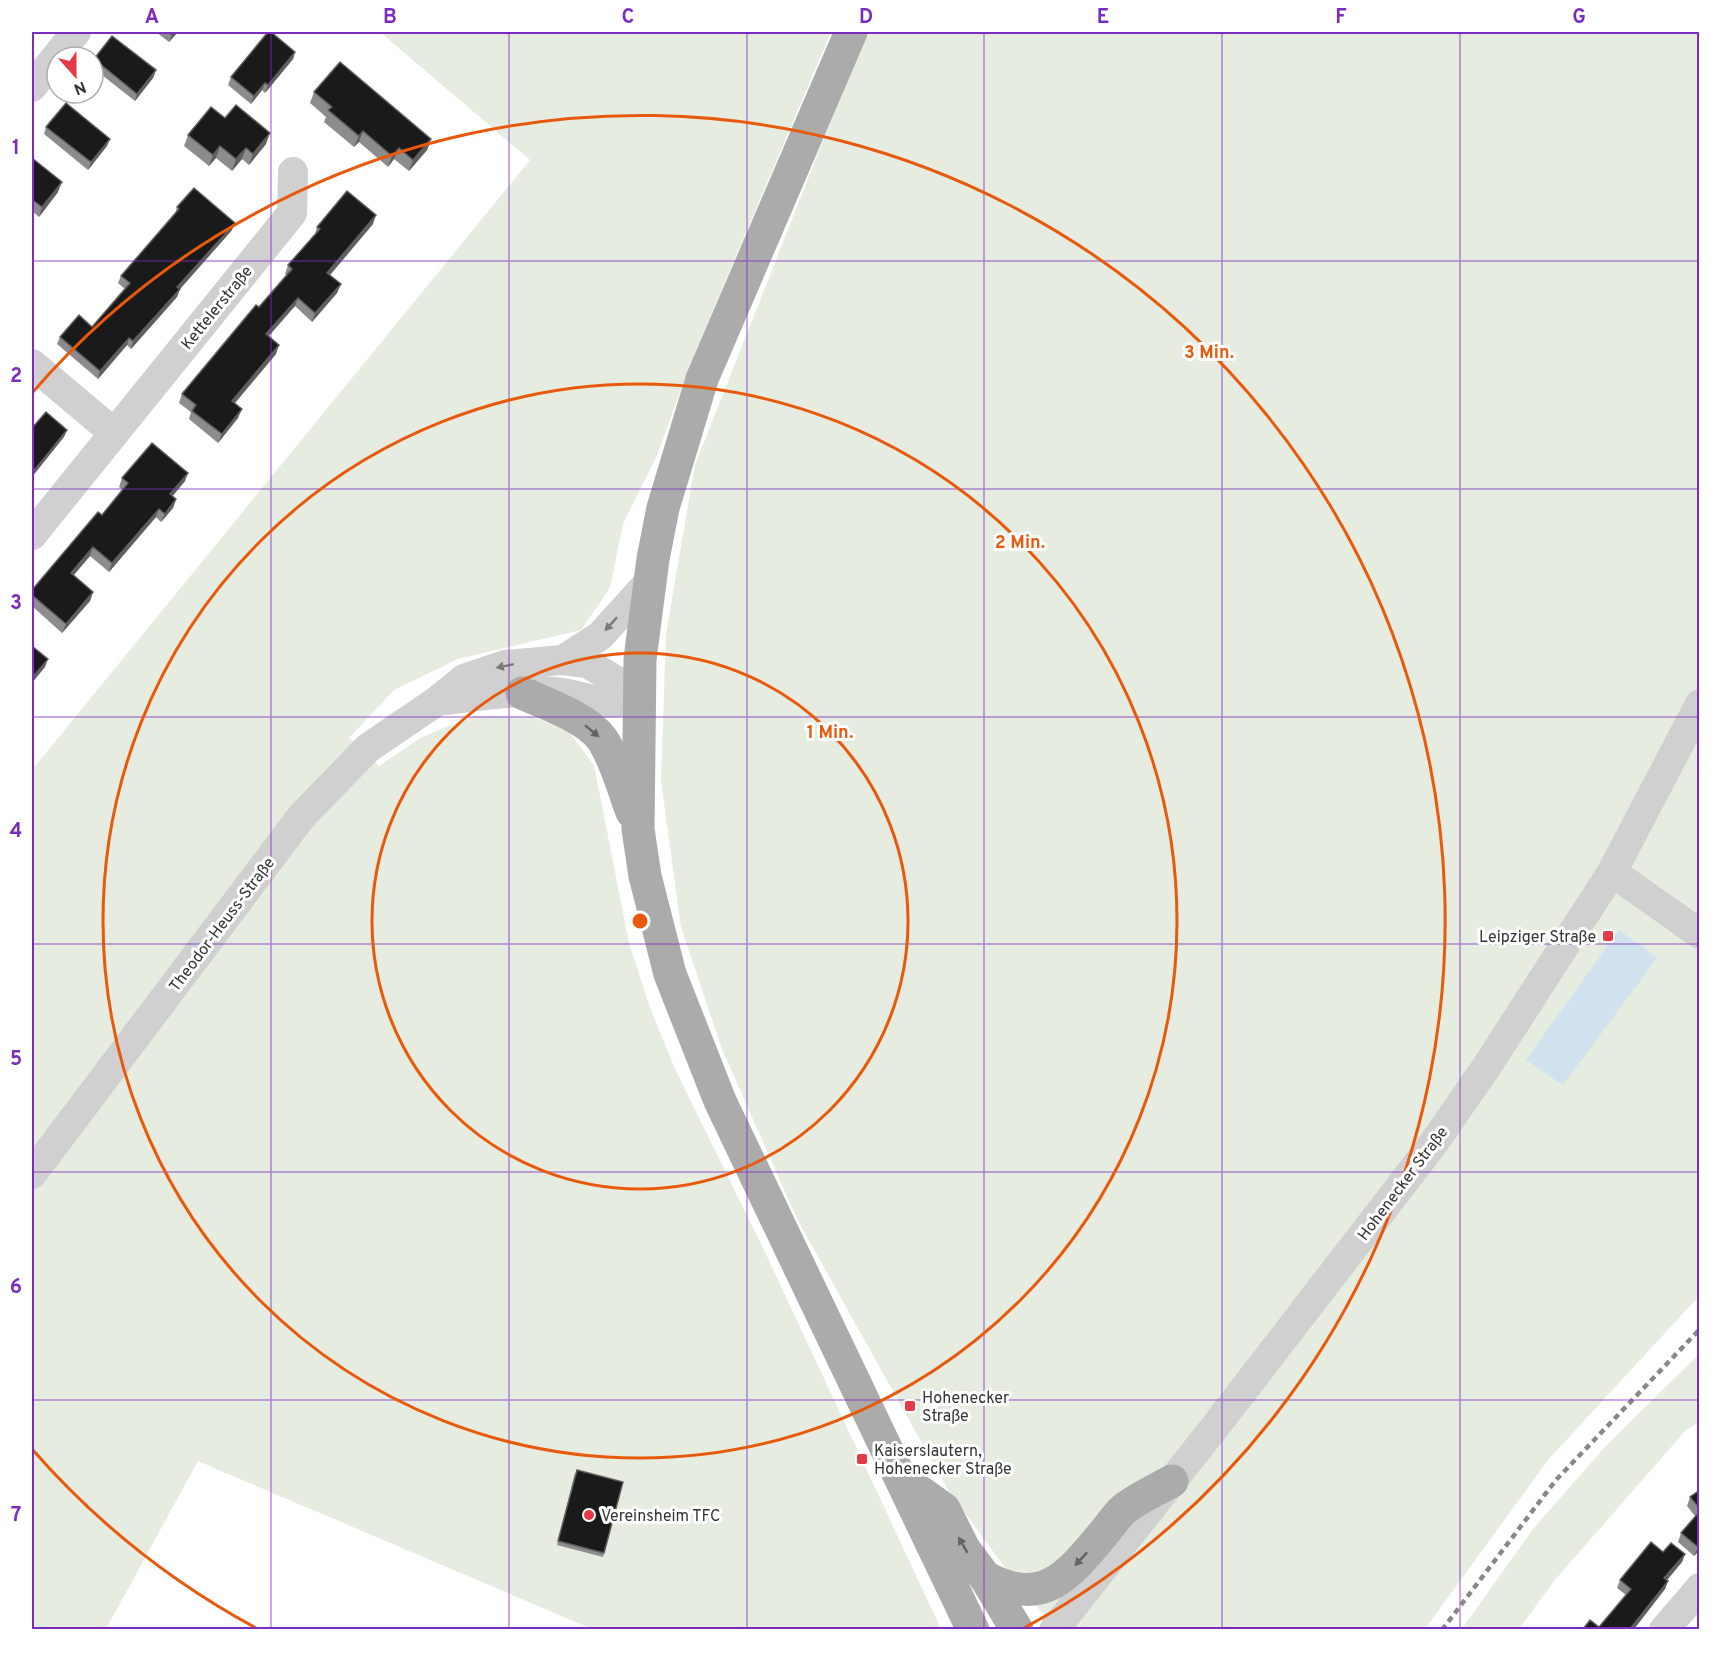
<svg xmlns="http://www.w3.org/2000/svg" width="1731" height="1661" viewBox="0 0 1731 1661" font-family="Overpass,sans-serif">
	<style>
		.green { fill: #e6ecdf }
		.water { fill: #cfe2ee }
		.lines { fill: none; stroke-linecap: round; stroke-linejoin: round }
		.minor { stroke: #d0d0d0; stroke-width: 30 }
		.major { stroke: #ababab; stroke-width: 33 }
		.rail { stroke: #888; stroke-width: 4.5; stroke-dasharray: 6 4.5; stroke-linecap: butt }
		.wall { fill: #8c8c8c }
		.shaded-wall { fill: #5f5f5f }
		.building { fill: #1a1a1a; stroke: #5f5f5f; stroke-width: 1.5 }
		.oneway { fill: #7a7a7a }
		.oneway2 { fill: #636363 }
		.grid { fill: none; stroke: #7b2cbf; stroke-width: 1.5; stroke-opacity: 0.55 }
		.ring { fill: none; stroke: #e8590c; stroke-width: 3 }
		.poi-dot { fill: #e63946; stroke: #fff; stroke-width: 2 }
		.labels { text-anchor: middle; stroke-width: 6; stroke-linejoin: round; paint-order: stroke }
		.street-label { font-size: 16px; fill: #333; stroke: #fff }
		.poi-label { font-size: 16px; fill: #333; stroke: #fff; text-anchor: start }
		.centre { fill: #e8590c; stroke: #fff; stroke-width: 3 }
		.ring-label { font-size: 18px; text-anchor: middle; font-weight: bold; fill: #e8590c; stroke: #fff; stroke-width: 6; stroke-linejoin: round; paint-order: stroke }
		.neatline { fill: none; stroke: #7b2cbf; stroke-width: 2 }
		.grid-label { font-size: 20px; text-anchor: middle; font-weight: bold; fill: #7b2cbf }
	</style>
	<rect width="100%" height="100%" fill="#fff"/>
	<g class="green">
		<polygon points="380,32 831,32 691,362 657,455 623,524 610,588 581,630 458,659 394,690 349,738 379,766 422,737 474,716 534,717 569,732 594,765 629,943 649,1005 675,1069 764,1250 941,1629 592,1629 198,1461 106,1629 32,1630 32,770 530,160"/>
		<polygon points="866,32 1699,32 1699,1296 1548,1460 1425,1629 1055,1629 1003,1565 947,1488 797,1219 722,1049 681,927 661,781 666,634 695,465"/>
		<polygon points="1699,1354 1699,1422 1686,1430 1554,1581 1519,1629 1462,1629 1533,1529 1604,1448"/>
	</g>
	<polygon class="water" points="1619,930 1657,958 1563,1085 1526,1060"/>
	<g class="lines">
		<g class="minor">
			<polyline points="32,87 76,32"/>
			<polyline points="32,364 114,433"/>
			<polyline points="32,535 292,213 293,172"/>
			<polyline points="563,660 600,636 650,581"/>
			<polyline points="1612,872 1700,934"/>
			<path d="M 32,1174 L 301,817 L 368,748 L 437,701 L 464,679 L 505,665 L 563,660 L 587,663 L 640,695 C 605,713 587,694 554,692 C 515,690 476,696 437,701"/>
			<polyline points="1054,1630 1211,1432 1433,1144 1487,1066 1612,872 1700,704"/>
			<polyline points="1664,1630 1700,1588"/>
		</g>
		<g class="major">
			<polyline points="851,32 702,379 663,508 653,559 640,659 638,829 645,876 670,974 720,1101 973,1630"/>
			<path d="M 522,693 C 545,703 587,718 602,739 C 616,760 623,789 632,812"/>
			<polyline points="902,1479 944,1509 964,1549 985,1577 1017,1630"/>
			<path d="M 985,1577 C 1043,1608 1067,1577 1103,1534 C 1110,1526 1116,1516 1124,1509 C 1138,1498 1156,1490 1172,1481"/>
		</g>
		<polyline class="rail" points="1442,1630 1556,1480 1700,1329"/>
	</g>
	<g class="wall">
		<polygon points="156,32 178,32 169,42"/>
		<polygon points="295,52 293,59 265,93 262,90 251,104 228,85 231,77"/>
		<polygon points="94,59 156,70 153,78 135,101 93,68"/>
		<polygon points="314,92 431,139 427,150 409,171 394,159 388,167 359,142 354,147 324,122 326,117 310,103"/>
		<polygon points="225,118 266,144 249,165 242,159 232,171 216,158 209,166 184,146 188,135"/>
		<polygon points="46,127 107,146 88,170 44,134"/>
		<polygon points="32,158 58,192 39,217 32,211"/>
		<polygon points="177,207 232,230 180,289 177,297 131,349 127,345 98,379 57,344 60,337 92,327 125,289 118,283 121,276 175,214"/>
		<polygon points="373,224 330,275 341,284 337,293 312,322 295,306 269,336 276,354 235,403 238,418 218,443 189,419 191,412 179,403 182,394 287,275 285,274 288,265 315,234 317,227"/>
		<polygon points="122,478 185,481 172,496 176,499 173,508 161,522 156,517 109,572 90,556 73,575 93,592 90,601 62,633 32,606 32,590 102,515 123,490 119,487"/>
		<polygon points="575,1473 604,1553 603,1557 557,1545"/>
		<polygon points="1700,1490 1700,1550 1694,1556 1678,1542 1681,1533 1695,1516 1687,1506 1690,1497"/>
		<polygon points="1663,1552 1685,1554 1682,1562 1667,1580 1668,1581 1665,1589 1634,1629 1583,1629 1599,1627 1626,1595 1617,1588 1620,1580"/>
	</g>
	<g class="shaded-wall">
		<polygon points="175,32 178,32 169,42 172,35"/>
		<polygon points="295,52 293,59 265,93 268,85"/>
		<polygon points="156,70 153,78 135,101 137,94"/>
		<polygon points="265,83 262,90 251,104 254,96"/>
		<polygon points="363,131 359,142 354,147 359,136"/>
		<polygon points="270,133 266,144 249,165 253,154"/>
		<polygon points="110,139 107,146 88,170 91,162"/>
		<polygon points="431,139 427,150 409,171 413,160"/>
		<polygon points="220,146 216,158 209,166 213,155"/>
		<polygon points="246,148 242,159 232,171 236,159"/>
		<polygon points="399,148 394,159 388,167 392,156"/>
		<polygon points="62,182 58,192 39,217 42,207"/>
		<polygon points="376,215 373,224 324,282 327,273"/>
		<polygon points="235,223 232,230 180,289 177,297 131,349 133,341 177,287"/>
		<polygon points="341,284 337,293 312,322 315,313"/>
		<polygon points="298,298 295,306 263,342 266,334"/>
		<polygon points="129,338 127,345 98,379 100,371"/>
		<polygon points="279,345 276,354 229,410 232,401"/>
		<polygon points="242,409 238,418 218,443 222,434"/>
		<polygon points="67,430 64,437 32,477 32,473"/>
		<polygon points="188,473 185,481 167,503 170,494"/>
		<polygon points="176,499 173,508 161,522 165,514"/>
		<polygon points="159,509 156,517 109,572 112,563"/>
		<polygon points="93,547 90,556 68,582 71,573"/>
		<polygon points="93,592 90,601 62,633 66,624"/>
		<polygon points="48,659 45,667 32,683 32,678"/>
		<polygon points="1700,1545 1700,1550 1694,1556 1698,1547"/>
		<polygon points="1685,1554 1682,1562 1662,1586 1664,1578"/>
		<polygon points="1668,1581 1665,1589 1634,1629 1630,1629"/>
	</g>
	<g class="building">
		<polygon points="168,32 175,32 172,35"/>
		<polygon points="268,32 271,32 295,52 268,85 265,83 254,96 231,77"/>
		<polygon points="112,36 156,70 137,94 94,59"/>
		<polygon points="340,62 431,139 413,160 399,148 392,156 363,131 359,136 328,110 332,107 314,92"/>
		<polygon points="66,103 110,139 91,162 46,127"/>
		<polygon points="236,105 270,133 253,154 246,148 236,159 220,146 213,155 188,135 211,107 225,118"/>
		<polygon points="32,158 62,182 42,207 34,201 32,204"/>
		<polygon points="194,188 235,223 177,287 180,289 133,341 129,338 100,371 60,337 79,315 92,327 130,283 121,276 179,209 177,207"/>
		<polygon points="347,191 376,215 327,273 341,284 315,313 298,298 266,334 279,345 232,401 242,409 222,434 192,411 196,405 182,394 256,305 259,307 292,269 288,265 320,229 317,227"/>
		<polygon points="46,412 67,430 32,473 32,428"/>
		<polygon points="152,443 188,473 170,494 176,499 165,514 159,509 112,563 93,547 71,573 93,592 66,624 32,595 32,590 98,512 102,515 128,483 122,478"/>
		<polygon points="32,646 48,659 32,678"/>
		<polygon points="577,1470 623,1482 604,1553 558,1541"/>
		<polygon points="1700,1490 1700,1509 1690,1497"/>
		<polygon points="1700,1511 1700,1545 1698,1547 1681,1533"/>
		<polygon points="1651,1542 1663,1552 1671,1543 1685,1554 1664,1578 1668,1581 1630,1629 1583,1629 1590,1620 1599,1627 1631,1589 1620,1580"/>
	</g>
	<defs><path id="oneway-solid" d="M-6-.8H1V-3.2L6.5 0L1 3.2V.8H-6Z" transform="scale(1.5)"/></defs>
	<g class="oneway">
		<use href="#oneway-solid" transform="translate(611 624) rotate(132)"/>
		<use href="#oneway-solid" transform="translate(505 666) rotate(168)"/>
	</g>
	<g class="oneway2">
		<use href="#oneway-solid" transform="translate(592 731) rotate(39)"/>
		<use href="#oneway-solid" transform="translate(963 1545) rotate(-120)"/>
		<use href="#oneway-solid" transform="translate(1081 1559) rotate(133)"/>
	</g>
	<path class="grid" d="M 271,32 L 271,1630M 509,32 L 509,1630M 747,32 L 747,1630M 984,32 L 984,1630M 1222,32 L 1222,1630M 1460,32 L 1460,1630M 32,261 L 1700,261M 32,489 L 1700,489M 32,717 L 1700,717M 32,944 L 1700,944M 32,1172 L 1700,1172M 32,1400 L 1700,1400"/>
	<g class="ring">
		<circle cx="640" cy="921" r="268"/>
		<circle cx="640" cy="921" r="537"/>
		<path d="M256 1628A805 805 0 0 1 32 1449M32 393A805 805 0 1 1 1024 1628"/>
	</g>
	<g class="poi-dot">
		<rect x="1602" y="930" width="12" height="12" rx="3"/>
		<rect x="904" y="1400" width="12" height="12" rx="3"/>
		<rect x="856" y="1453" width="12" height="12" rx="3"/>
		<circle cx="589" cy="1515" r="6"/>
	</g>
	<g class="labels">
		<g class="street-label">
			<text transform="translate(216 307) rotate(-51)" y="6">Kettelerstraße</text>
			<text transform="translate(221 924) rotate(-53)" y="6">Theodor-Heuss-Straße</text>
			<text transform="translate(1402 1183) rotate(-53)" y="6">Hohenecker Straße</text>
		</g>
		<g class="poi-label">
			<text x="1596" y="942" text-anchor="end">Leipziger Straße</text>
			<text x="922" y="1403">Hohenecker<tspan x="922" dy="18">Straße</tspan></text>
			<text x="874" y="1456">Kaiserslautern,<tspan x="874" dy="18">Hohenecker Straße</tspan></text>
			<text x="601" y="1521">Vereinsheim TFC</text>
		</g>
	</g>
	<circle cx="640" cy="921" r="9" class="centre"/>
	<g class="ring-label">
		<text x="1209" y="358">3 Min.</text>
		<text x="1020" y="548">2 Min.</text>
		<text x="830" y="738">1 Min.</text>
	</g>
	<rect width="1731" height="1661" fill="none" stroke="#ffffff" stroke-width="66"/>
	<g transform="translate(75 75) rotate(159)"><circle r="28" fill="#ffffff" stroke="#adadad" stroke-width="1.5"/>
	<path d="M0-4.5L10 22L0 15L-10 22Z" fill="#e63946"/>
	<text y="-9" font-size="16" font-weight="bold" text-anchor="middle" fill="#333333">N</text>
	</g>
	<rect x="33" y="33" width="1665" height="1595" class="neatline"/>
	<g class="grid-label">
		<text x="152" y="23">A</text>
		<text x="390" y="23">B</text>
		<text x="628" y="23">C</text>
		<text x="866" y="23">D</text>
		<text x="1103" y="23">E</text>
		<text x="1341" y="23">F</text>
		<text x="1579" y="23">G</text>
		<text x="16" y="154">1</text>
		<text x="16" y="382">2</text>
		<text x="16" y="609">3</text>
		<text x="16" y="837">4</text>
		<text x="16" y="1065">5</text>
		<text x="16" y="1293">6</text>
		<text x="16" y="1521">7</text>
	</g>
</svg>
